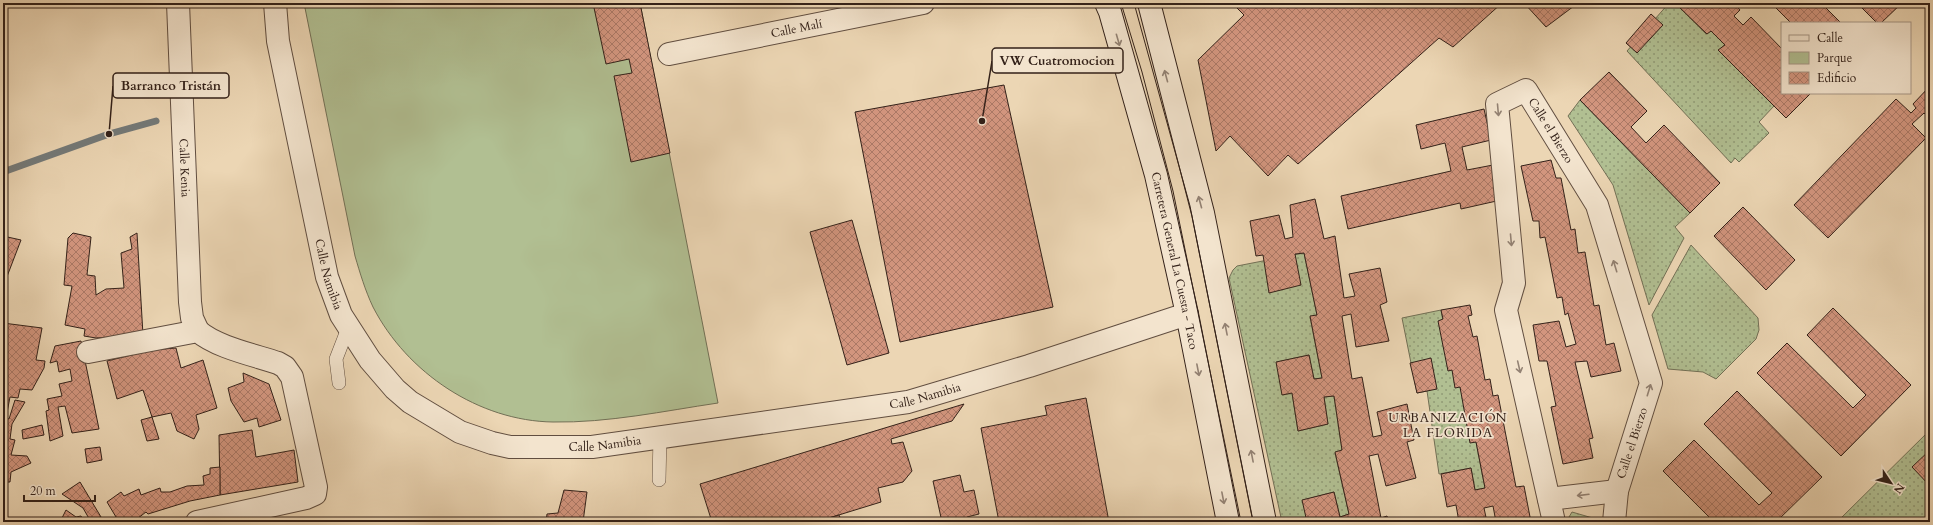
<svg xmlns="http://www.w3.org/2000/svg" width="1933" height="525" viewBox="0 0 1933 525" font-family="Cardo,serif">
	<style>
		.green { fill: #b1bf92; stroke: #727056 }
		.garden { fill: url(#garden-dots); stroke: #727056 }
		.lines { fill: none; stroke-linecap: round; stroke-linejoin: round }
		.stream { stroke: #747a79; stroke-width: 7 }
		.building { fill: url(#building-cross-hatch); stroke: #332119 }
		.service-casing { stroke: #614e40; stroke-width: 14 }
		.minor-casing { stroke: #614e40; stroke-width: 24 }
		.secondary-casing { stroke: #332119; stroke-width: 24 }
		.service { stroke: #f3e4ce; stroke-width: 13 }
		.minor { stroke: #f3e4ce; stroke-width: 22 }
		.secondary { stroke: #f3e4ce; stroke-width: 22 }
		.tram { stroke: #332119; stroke-width: 1 }
		.oneway { stroke: #938274 }
		.labels { text-anchor: middle; stroke-width: 3.5; stroke-linejoin: round; paint-order: stroke }
		.street-label { font-size: 12px; fill: #332119; stroke: #f3e4ce }
		.neighbourhood-label { font-size: 13px; letter-spacing: 1px; fill: #332119; stroke: #f3e4ce }
		.leader { fill: none; stroke: #332119; stroke-width: 1.5 }
		.callout-dot { fill: #332119; stroke: #f3e4ce; stroke-width: 1.5 }
		.callout { fill: #f3e4ce; stroke: #332119; stroke-width: 1.5 }
		.callout-label { font-size: 13px; text-anchor: middle; font-weight: bold; fill: #332119 }
	</style>
	<defs>
		<pattern id="garden-dots" width="8" height="8" patternUnits="userSpaceOnUse"><rect width="8" height="8" fill="#b1bf92"/><path d="M2 2h.1M6 6h.1" fill="none" stroke="#919b76" stroke-width="1.8" stroke-linecap="round"/></pattern>
		<pattern id="building-cross-hatch" width="8" height="8" patternUnits="userSpaceOnUse"><rect width="8" height="8" fill="#d2957e"/><path d="M0 0l8 8M0 8l8-8" fill="none" stroke="#ab7966"/></pattern>
	</defs>
	<rect width="100%" height="100%" fill="#ecd6b4"/>
	<filter id="stains"><feTurbulence type="fractalNoise" baseFrequency=".005" numOctaves="4"/><feColorMatrix values="0 0 0 0 .2 0 0 0 0 .09 0 0 0 0 .02 0 0 0 .5 -.17"/></filter>
	<radialGradient id="worn" r=".72"><stop offset=".6" stop-color="#630" stop-opacity="0"/><stop offset="1" stop-color="#630" stop-opacity=".3"/></radialGradient>
	<path class="green" d="M 304,3 L 640,3 L 718,403 C 664,411 608,423 553,422 C 479,421 407,373 373,307 C 365,290 360,273 355,256 Z"/>
	<g class="garden">
		<polygon points="1669,3 1675,3 1706,34 1711,31 1725,44 1719,50 1774,106 1759,122 1769,133 1739,162 1735,158 1731,163 1627,51"/>
		<polygon points="1580,100 1690,213 1675,227 1684,238 1649,305 1613,185 1568,116"/>
		<polygon points="1691,245 1758,318 1759,330 1756,339 1716,379 1703,372 1668,369 1652,315"/>
		<polygon points="1304,253 1317,315 1310,317 1322,378 1314,379 1309,355 1277,362 1283,395 1292,393 1298,431 1328,424 1324,397 1334,396 1342,450 1335,453 1349,514 1340,517 1334,492 1311,498 1315,522 1282,522 1229,278 1233,270 1237,266"/>
		<polygon points="1441,310 1452,370 1460,387 1476,442 1485,488 1475,490 1471,468 1439,474 1427,391 1417,393 1402,318"/>
		<polygon points="1930,430 1930,519 1927,522 1837,522"/>
		<polygon points="1572,512 1603,521 1566,522"/>
	</g>
	<g class="lines">
		<polyline class="stream" points="3,172 109,134 156,121"/>
	</g>
	<g class="building">
		<polygon points="593,3 640,3 670,153 631,162 614,76 632,73 629,59 606,64"/>
		<polygon points="1232,3 1502,3 1453,47 1439,38 1298,164 1288,155 1268,176 1230,136 1216,151 1198,60 1244,15"/>
		<polygon points="1524,3 1578,3 1546,27"/>
		<polygon points="1675,3 1734,3 1740,10 1734,16 1743,25 1751,17 1782,49 1782,93 1811,93 1786,118 1718,50 1725,45 1711,31 1707,34"/>
		<polygon points="1771,3 1821,3 1841,23 1791,23"/>
		<polygon points="1857,3 1902,3 1881,23 1877,23"/>
		<polygon points="1651,14 1663,25 1637,53 1626,43"/>
		<polygon points="1609,72 1647,111 1631,127 1646,143 1664,125 1720,183 1690,213 1580,100"/>
		<polygon points="1004,85 1053,307 900,342 855,112"/>
		<polygon points="1930,86 1930,119 1924,113 1912,124 1926,138 1828,238 1794,205 1896,99 1911,113 1916,108 1913,104"/>
		<polygon points="1484,109 1491,140 1462,147 1467,170 1493,165 1501,200 1461,209 1460,203 1348,229 1341,196 1451,171 1445,143 1421,149 1416,125"/>
		<polygon points="1551,160 1556,178 1561,178 1571,230 1575,229 1578,253 1585,252 1594,306 1599,305 1606,345 1614,343 1621,371 1591,377 1587,361 1575,362 1593,438 1589,439 1593,458 1563,464 1551,407 1556,406 1547,361 1539,361 1533,325 1559,321 1566,347 1576,344 1568,313 1565,315 1562,297 1557,298 1545,237 1540,238 1539,221 1533,221 1521,166"/>
		<polygon points="1315,199 1324,239 1335,236 1344,298 1355,296 1349,274 1380,268 1387,302 1380,305 1389,341 1356,347 1351,314 1342,316 1352,379 1362,377 1373,437 1382,435 1377,412 1407,404 1414,440 1407,442 1416,478 1386,486 1378,454 1369,456 1381,518 1387,516 1389,522 1307,522 1302,500 1334,492 1340,517 1349,514 1335,452 1342,450 1334,396 1324,397 1328,424 1298,431 1292,393 1282,395 1276,362 1309,355 1314,379 1322,378 1310,316 1317,315 1304,253 1295,254 1301,285 1269,293 1263,255 1256,256 1250,221 1279,215 1285,239 1293,237 1290,205"/>
		<polygon points="1743,207 1795,260 1766,290 1714,236"/>
		<polygon points="852,220 889,353 847,365 810,232"/>
		<polygon points="73,233 91,237 87,275 95,276 96,295 106,289 124,288 121,253 132,249 130,237 137,233 143,335 96,338 84,336 85,329 65,325 72,286 64,285 68,238"/>
		<polygon points="3,236 21,240 3,287"/>
		<polygon points="1470,305 1472,315 1468,316 1473,337 1477,336 1485,380 1490,379 1493,396 1498,395 1516,487 1524,486 1531,522 1496,522 1493,506 1484,508 1487,522 1459,522 1456,505 1447,507 1441,474 1471,468 1475,490 1485,488 1476,442 1470,443 1460,387 1455,388 1452,370 1448,371 1438,321 1443,319 1441,310"/>
		<polygon points="1833,308 1911,385 1841,456 1757,373 1787,343 1853,408 1866,395 1807,335"/>
		<polygon points="3,323 42,328 36,360 45,361 44,368 32,390 20,389 18,398 10,397 6,418 9,419 15,400 25,402 12,424 10,439 15,440 11,455 27,456 31,463 11,472 10,482 3,482"/>
		<polygon points="81,341 99,429 72,433 65,406 58,407 63,436 50,441 46,411 49,410 47,399 62,396 59,384 72,381 70,369 59,372 57,361 50,363 55,346"/>
		<polygon points="176,348 181,368 203,360 217,408 196,415 199,429 194,439 177,431 171,413 152,417 143,390 117,399 107,361 152,350"/>
		<polygon points="1431,358 1437,389 1417,393 1410,363"/>
		<polygon points="243,373 269,384 281,420 259,427 257,418 244,422 231,401 228,388 244,382"/>
		<polygon points="1737,391 1822,477 1776,522 1714,522 1663,471 1694,440 1759,505 1772,493 1704,424"/>
		<polygon points="1086,398 1109,522 999,522 981,428 1047,415 1045,406"/>
		<polygon points="964,404 952,421 891,439 892,444 903,442 912,471 903,482 878,488 881,502 816,522 712,522 700,484"/>
		<polygon points="152,417 159,439 147,441 141,420"/>
		<polygon points="42,425 44,435 23,439 22,430"/>
		<polygon points="252,430 256,457 294,450 298,482 220,495 219,435"/>
		<polygon points="100,447 102,460 87,463 85,449"/>
		<polygon points="1930,450 1930,486 1912,467"/>
		<polygon points="220,467 220,495 190,501 148,514 146,512 133,522 119,522 107,502 121,492 124,496 139,489 141,495 160,488 161,492 170,492 187,486 204,485 203,476 210,474 210,468"/>
		<polygon points="960,475 964,492 974,490 979,514 967,517 968,522 942,522 933,481"/>
		<polygon points="80,482 104,522 91,522 83,508 62,494"/>
		<polygon points="564,490 587,492 583,522 546,522 547,514 558,513"/>
		<polygon points="66,510 76,517 81,516 84,522 60,522"/>
		<polygon points="839,515 842,522 818,521"/>
	</g>
	<g class="lines">
		<defs>
			<g id="service">
				<polyline points="339,383 336,359 348,328"/>
				<polyline points="659,480 660,437"/>
			</g>
			<g id="minor">
				<path id="s1" d="M 178,3 L 190,302 L 192,318 L 198,331"/>
				<path id="s2" d="M 275,3 L 278,41 L 327,277 L 341,315 L 370,360 L 395,389 L 410,402 L 460,432 L 492,443 L 510,447 L 592,447 L 908,402 L 1029,366 L 1187,314"/>
				<path id="s3" d="M 669,54 L 923,3"/>
				<path d="M 88,352 L 198,331 C 216,347 254,355 278,363 L 285,367 L 292,377 L 316,487 L 315,494 L 306,498 L 197,522"/>
				<polyline points="1549,499 1617,491"/>
				<path id="s4" d="M 1554,522 L 1506,310 L 1514,283 L 1497,104 L 1526,90 L 1597,205 L 1651,383 L 1617,491 L 1614,522"/>
			</g>
			<g id="secondary">
				<path id="s5" d="M 1106,3 L 1110,12 L 1156,175 L 1187,314 L 1228,522"/>
				<polyline points="1149,3 1203,213 1265,522"/>
			</g>
		</defs>
		<use href="#service" class="service-casing"/>
		<use href="#minor" class="minor-casing"/>
		<use href="#secondary" class="secondary-casing"/>
		<use href="#service" class="service"/>
		<use href="#minor" class="minor"/>
		<use href="#secondary" class="secondary"/>
		<g class="tram">
			<polyline points="1121,3 1142,72 1173,191 1241,522"/>
			<polyline points="1134,3 1190,206 1253,522"/>
		</g>
	</g>
	<defs><path id="oneway-shaft" d="M-6 0H5M1.5-3L5.5 0L1.5 3" fill="none" stroke-width="1.6" stroke-linecap="round" stroke-linejoin="round"/></defs>
	<g class="oneway">
		<use href="#oneway-shaft" transform="translate(1118 40) rotate(74)"/>
		<use href="#oneway-shaft" transform="translate(1166 76) rotate(-105)"/>
		<use href="#oneway-shaft" transform="translate(1498 110) rotate(85)"/>
		<use href="#oneway-shaft" transform="translate(1200 202) rotate(-105)"/>
		<use href="#oneway-shaft" transform="translate(1511 240) rotate(85)"/>
		<use href="#oneway-shaft" transform="translate(1615 266) rotate(-107)"/>
		<use href="#oneway-shaft" transform="translate(1226 329) rotate(-101)"/>
		<use href="#oneway-shaft" transform="translate(1519 367) rotate(77)"/>
		<use href="#oneway-shaft" transform="translate(1198 370) rotate(79)"/>
		<use href="#oneway-shaft" transform="translate(1649 390) rotate(-73)"/>
		<use href="#oneway-shaft" transform="translate(1252 456) rotate(-101)"/>
		<use href="#oneway-shaft" transform="translate(1583 495) rotate(173)"/>
		<use href="#oneway-shaft" transform="translate(1223 498) rotate(79)"/>
	</g>
	<g class="labels">
		<g class="street-label">
			<text dy="4" stroke="none"><textPath href="#s3" startOffset="130">Calle Malí</textPath></text>
			<text dy="4" stroke="none"><textPath href="#s4" startOffset="505">Calle el Bierzo</textPath></text>
			<text dy="4" stroke="none"><textPath href="#s1" startOffset="165">Calle Kenia</textPath></text>
			<text dy="4" stroke="none"><textPath href="#s5" startOffset="267">Carretera General La Cuesta - Taco</textPath></text>
			<text dy="4" stroke="none"><textPath href="#s2" startOffset="277">Calle Namibia</textPath></text>
			<text dy="4" stroke="none"><textPath href="#s2" startOffset="961">Calle Namibia</textPath></text>
			<text transform="translate(1632 443) rotate(-72)" y="4">Calle el Bierzo</text>
			<text dy="4" stroke="none"><textPath href="#s2" startOffset="637">Calle Namibia</textPath></text>
		</g>
		<g class="neighbourhood-label">
			<text x="1448" y="422">URBANIZACIÓN<tspan x="1448" dy="15">LA FLORIDA</tspan></text>
		</g>
	</g>
	<path class="leader" d="M982 121L992 61M109 134L113 86"/>
	<g class="callout-dot">
		<circle cx="982" cy="121" r="4"/>
		<circle cx="109" cy="134" r="4"/>
	</g>
	<g class="callout">
		<rect x="992" y="48" width="131" height="25" rx="4"/>
		<rect x="113" y="73" width="116" height="25" rx="4"/>
	</g>
	<g class="callout-label">
		<text x="1057" y="65">VW Cuatromocion</text>
		<text x="171" y="90">Barranco Tristán</text>
	</g>
	<rect width="1933" height="525" fill="none" stroke="#ecd6b4" stroke-width="16"/>
	<rect x="4" y="4" width="1925" height="517" fill="none" stroke="#332119" stroke-width="2"/>
	<rect x="8" y="8" width="1917" height="509" fill="none" stroke="#332119"/>
	<rect x="1781" y="22" width="130" height="72" fill="#f3e4ce" stroke="#a69686"/>
	<rect x="1789" y="35" width="20" height="6" fill="#f3e4ce" stroke="#a69686"/>
	<text x="1817" y="42" font-size="12" fill="#332119">Calle</text>
	<rect x="1789" y="52" width="20" height="12" fill="#b1bf92" stroke="#a69686"/>
	<text x="1817" y="62" font-size="12" fill="#332119">Parque</text>
	<rect x="1789" y="72" width="20" height="12" fill="url(#building-cross-hatch)" stroke="#a69686"/>
	<text x="1817" y="82" font-size="12" fill="#332119">Edificio</text>
	<g transform="translate(1891 483) rotate(125)" stroke="#f3e4ce" stroke-width="3" paint-order="stroke">
	<path d="M0-3L7 15L0 10L-7 15Z" fill="#332119"/>
	<text y="-6" font-size="11" font-weight="bold" text-anchor="middle" fill="#332119">N</text>
	</g>
	<path d="M24 495v6h71v-6" fill="none" stroke="#332119" stroke-width="2"/>
	<text x="30" y="495" font-size="12" fill="#332119" stroke="#f3e4ce" stroke-width="3" paint-order="stroke">20 m</text>
	<rect width="100%" height="100%" filter="url(#stains)"/>
	<rect width="100%" height="100%" fill="url(#worn)"/>
</svg>
